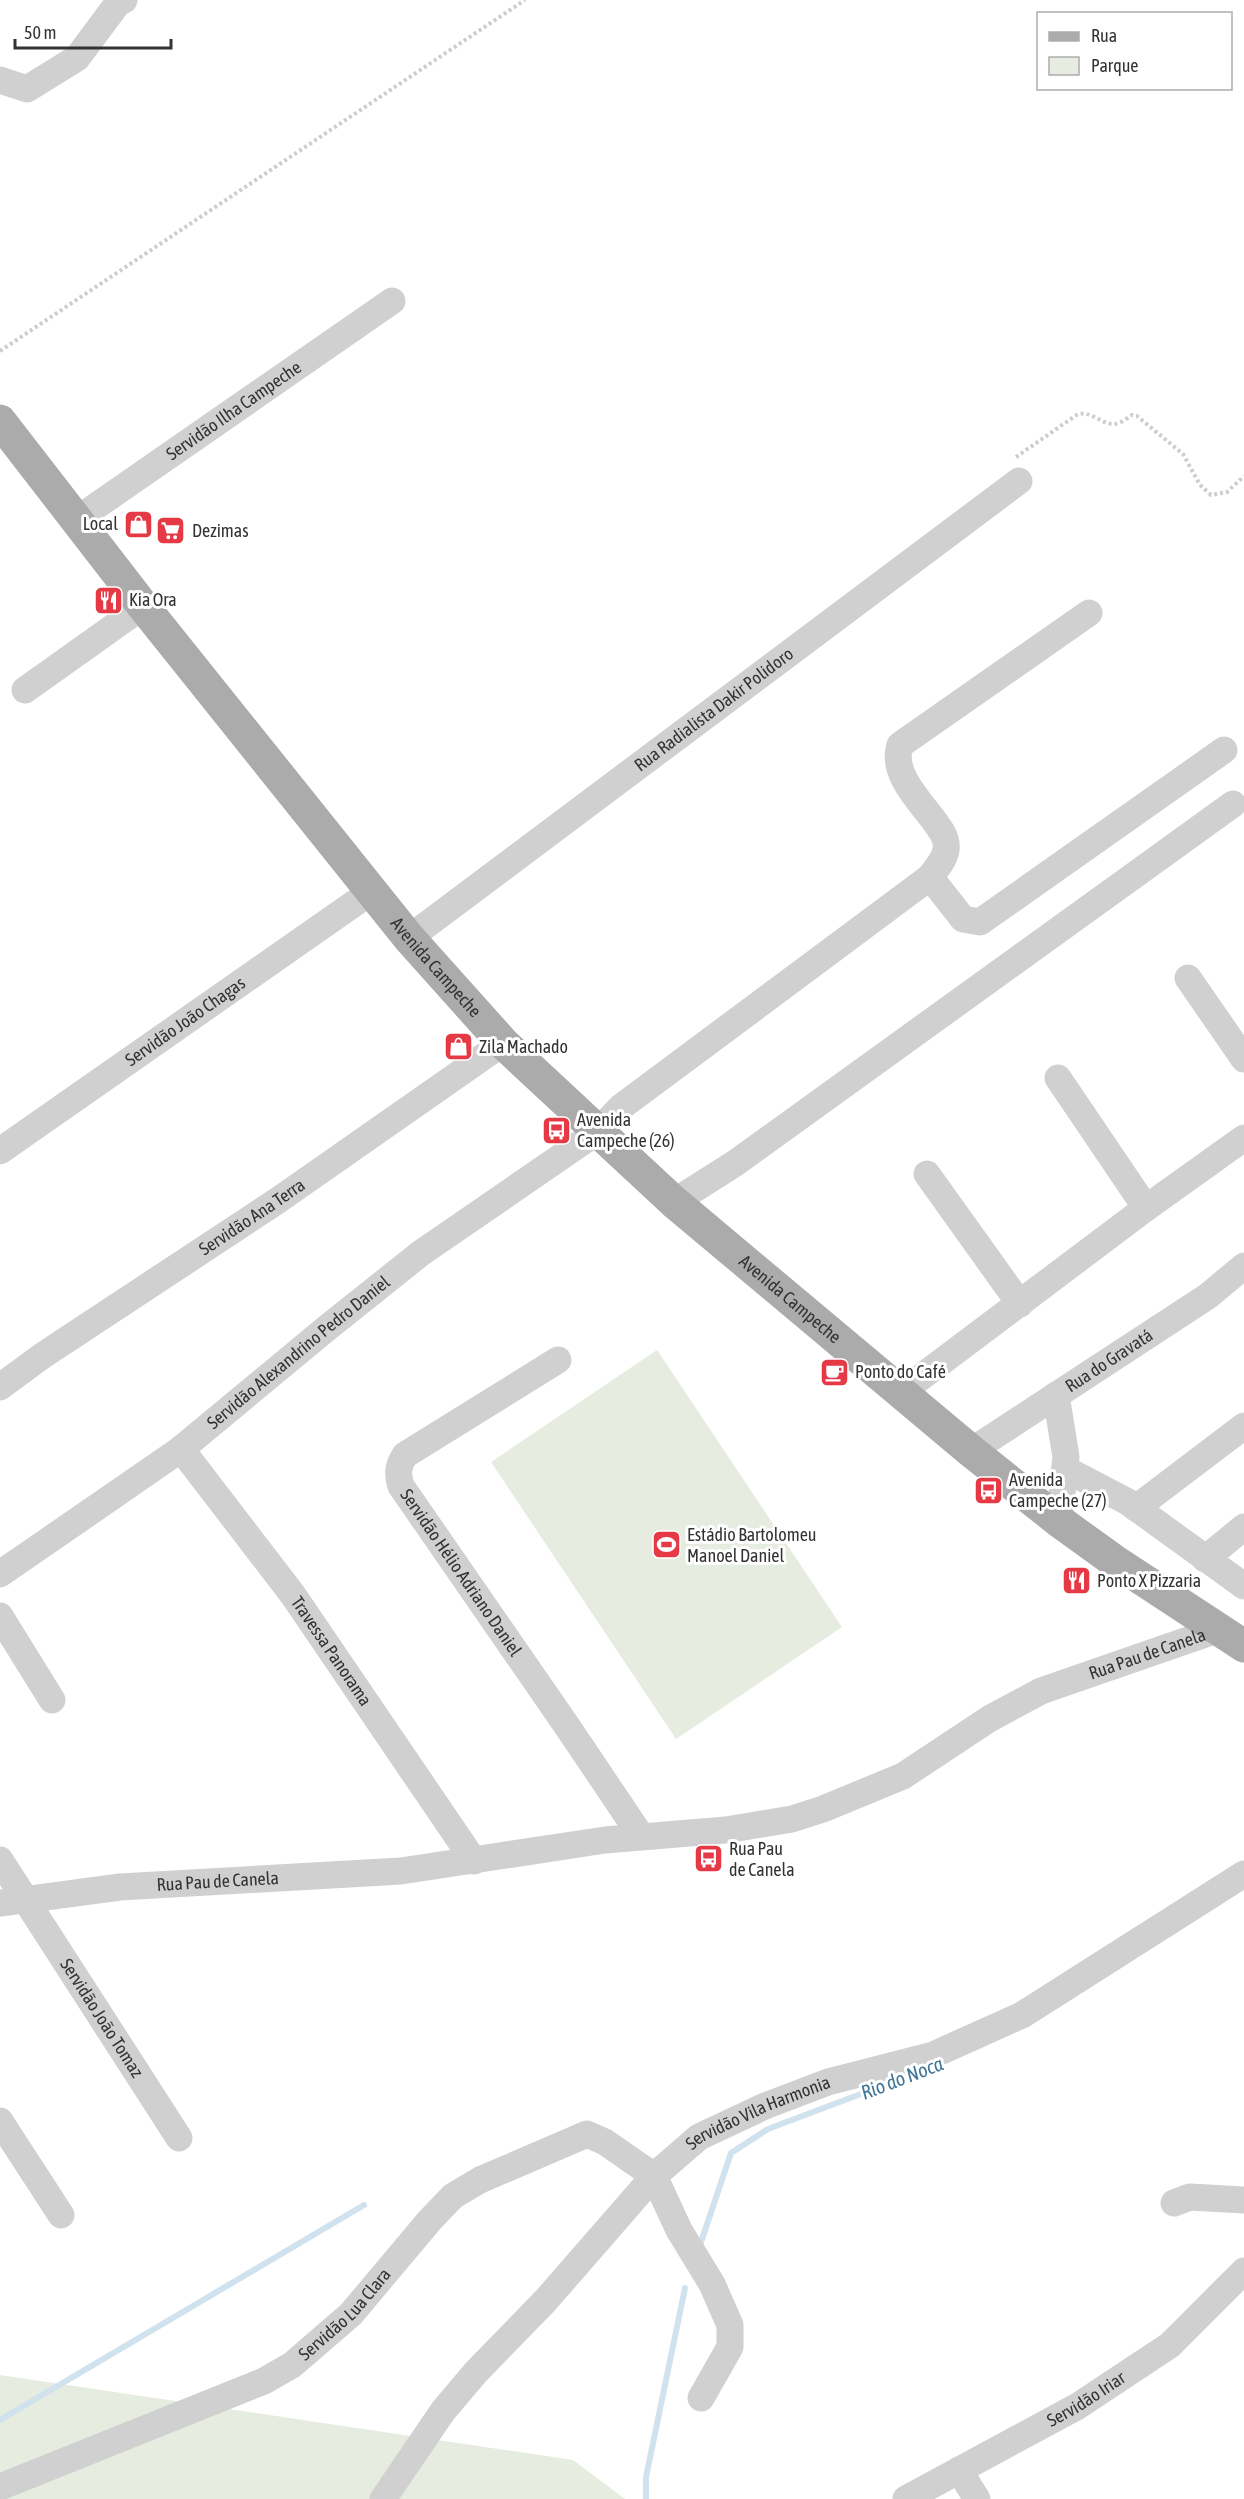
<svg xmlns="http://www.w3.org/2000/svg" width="1244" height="2499" viewBox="0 0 1244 2499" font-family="'Asap Condensed',sans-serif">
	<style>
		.green { fill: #e6ecdf }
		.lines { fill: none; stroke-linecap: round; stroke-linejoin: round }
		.stream { stroke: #cfe2ee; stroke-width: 6 }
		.path { stroke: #cdcdcd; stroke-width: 4; stroke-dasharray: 3 3; stroke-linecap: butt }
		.minor { stroke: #d0d0d0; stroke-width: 27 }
		.major { stroke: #ababab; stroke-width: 33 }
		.labels { text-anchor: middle; stroke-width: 6; stroke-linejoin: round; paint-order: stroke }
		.street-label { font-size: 18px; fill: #333; stroke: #fff }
		.poi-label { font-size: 18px; fill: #333; stroke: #fff; text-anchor: start }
		.water-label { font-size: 20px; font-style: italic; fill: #3f7597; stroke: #fff }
	</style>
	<rect width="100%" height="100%" fill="#fff"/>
	<g class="green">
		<polygon points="657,1350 842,1627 676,1739 491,1462"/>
		<polygon points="0,2375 573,2460 625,2499 0,2499"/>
	</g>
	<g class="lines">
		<g class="stream">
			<polyline points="699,2248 731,2153 768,2129 919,2072"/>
			<polyline points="0,2420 364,2205"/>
			<polyline points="646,2499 646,2477 685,2288"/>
		</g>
		<g class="path">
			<polyline points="0,351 525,0"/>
			<path d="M 1016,457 L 1078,414 C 1092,411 1102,425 1115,424 C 1120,424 1127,418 1132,415 L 1137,416 L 1183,454 L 1200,485 L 1211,495 L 1227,492 L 1244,476"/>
		</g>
		<g class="minor">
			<polyline points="0,80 27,89 77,58 118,3 124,0"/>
			<path id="s1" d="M 76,520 L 392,301"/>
			<polyline points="25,690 143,606"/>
			<path d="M 930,877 C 937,868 948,856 946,844 C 946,836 938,826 933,819 C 917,798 891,772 900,745 L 1089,613"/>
			<path id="s2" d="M 409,938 L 1019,481"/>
			<polyline points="1188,978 1244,1059"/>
			<polyline points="1058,1078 1146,1208"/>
			<path id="s3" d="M 0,1151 L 372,891"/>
			<polyline points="927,1174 1020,1304"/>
			<polyline points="674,1202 734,1164 1233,804"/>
			<path id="s4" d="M 558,1360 L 405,1455 C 398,1466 397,1473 401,1486 L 569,1729 L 641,1836"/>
			<path id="s5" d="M 0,1387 L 42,1356 L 277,1201 L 503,1043"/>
			<polyline points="900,1393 1146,1208 1244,1138"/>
			<polyline points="1056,1395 1066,1457 1059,1521"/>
			<path id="s6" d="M 181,1449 L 293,1595 L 474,1861"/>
			<path id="s7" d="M 971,1451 L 1208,1296 L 1244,1266"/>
			<polyline points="1065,1469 1128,1502 1244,1586"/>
			<polyline points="1136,1508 1244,1426"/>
			<polyline points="1205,1559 1244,1527"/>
			<path id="s8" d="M 0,1574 L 181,1449 L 327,1328 L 421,1253 L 597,1132 L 621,1107 L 930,877 L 963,919 L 980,922 L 1224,750"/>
			<polyline points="0,1616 52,1700"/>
			<path id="s9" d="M 0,1860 L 179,2138"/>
			<path id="s10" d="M 0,1903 L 120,1887 L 401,1871 L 605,1840 L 726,1830 L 792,1819 L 823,1809 L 903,1776 L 989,1719 L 1041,1691 L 1217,1630"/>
			<polyline points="0,2121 61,2215"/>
			<polyline points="1174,2203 1190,2197 1244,2200"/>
			<polyline points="959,2470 977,2499"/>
			<path id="s11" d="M 0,2487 L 264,2381 L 292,2365 L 351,2314 L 430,2220 L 453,2196 L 480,2180 L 587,2134 L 605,2142 L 654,2176 L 679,2230 L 712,2284 L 730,2325 L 730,2347 L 701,2398"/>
			<path id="s12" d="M 383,2499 L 443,2411 L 476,2372 L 546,2300 L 654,2176 L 699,2137 L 765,2106 L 828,2082 L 933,2055 L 1022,2015 L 1244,1874"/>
			<path id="s13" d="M 906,2499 L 1078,2406 L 1170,2345 L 1244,2271"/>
		</g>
		<path class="major" id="s14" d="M 0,421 L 143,606 L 409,938 L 503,1043 L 674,1202 L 971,1451 L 1059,1521 L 1113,1560 L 1244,1646"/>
	</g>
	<defs>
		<symbol id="shop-square" viewBox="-11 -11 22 22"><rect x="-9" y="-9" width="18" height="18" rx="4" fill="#e63946" stroke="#fff"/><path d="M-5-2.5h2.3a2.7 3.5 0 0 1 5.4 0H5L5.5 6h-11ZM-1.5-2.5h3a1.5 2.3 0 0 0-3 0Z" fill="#fff"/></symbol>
		<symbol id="supermarket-square" viewBox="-11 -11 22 22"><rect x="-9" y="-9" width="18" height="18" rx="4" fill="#e63946" stroke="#fff"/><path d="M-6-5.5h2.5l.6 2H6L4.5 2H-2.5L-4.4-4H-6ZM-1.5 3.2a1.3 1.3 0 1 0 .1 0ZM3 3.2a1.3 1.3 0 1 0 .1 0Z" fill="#fff"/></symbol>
		<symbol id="restaurant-square" viewBox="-11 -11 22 22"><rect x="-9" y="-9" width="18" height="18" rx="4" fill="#e63946" stroke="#fff"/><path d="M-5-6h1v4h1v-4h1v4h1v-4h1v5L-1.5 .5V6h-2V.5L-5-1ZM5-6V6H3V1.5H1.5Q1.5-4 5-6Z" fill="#fff"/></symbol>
		<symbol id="bus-square" viewBox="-11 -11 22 22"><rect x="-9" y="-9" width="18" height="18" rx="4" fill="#e63946" stroke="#fff"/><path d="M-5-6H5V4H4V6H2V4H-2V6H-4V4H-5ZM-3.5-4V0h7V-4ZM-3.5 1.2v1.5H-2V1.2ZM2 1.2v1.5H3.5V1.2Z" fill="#fff"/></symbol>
		<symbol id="cafe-square" viewBox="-11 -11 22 22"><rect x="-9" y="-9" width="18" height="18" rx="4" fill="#e63946" stroke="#fff"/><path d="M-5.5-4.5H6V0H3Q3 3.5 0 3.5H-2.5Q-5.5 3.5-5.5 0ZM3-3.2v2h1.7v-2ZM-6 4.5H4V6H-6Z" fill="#fff"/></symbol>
		<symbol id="stadium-square" viewBox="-11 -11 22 22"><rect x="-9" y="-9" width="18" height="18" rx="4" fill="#e63946" stroke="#fff"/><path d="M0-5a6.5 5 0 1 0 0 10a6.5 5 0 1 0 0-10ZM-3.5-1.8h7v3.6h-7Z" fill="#fff"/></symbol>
	</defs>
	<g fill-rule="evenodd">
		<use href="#shop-square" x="122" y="508" width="33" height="33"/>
		<use href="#supermarket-square" x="154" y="514" width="33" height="33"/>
		<use href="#restaurant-square" x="92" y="584" width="33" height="33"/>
		<use href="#shop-square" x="442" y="1030" width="33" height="33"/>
		<use href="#bus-square" x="540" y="1114" width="33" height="33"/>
		<use href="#cafe-square" x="818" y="1356" width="33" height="33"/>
		<use href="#bus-square" x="972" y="1474" width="33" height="33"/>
		<use href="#stadium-square" x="650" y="1528" width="33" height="33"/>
		<use href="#restaurant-square" x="1060" y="1564" width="33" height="33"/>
		<use href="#bus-square" x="692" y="1842" width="33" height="33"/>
	</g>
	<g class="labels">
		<g class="street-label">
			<text dy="6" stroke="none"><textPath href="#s1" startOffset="192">Servidão Ilha Campeche</textPath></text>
			<text dy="6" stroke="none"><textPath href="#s2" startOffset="381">Rua Radialista Dakir Polidoro</textPath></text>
			<text dy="6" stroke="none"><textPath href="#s14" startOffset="699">Avenida Campeche</textPath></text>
			<text dy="6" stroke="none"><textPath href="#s3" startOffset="226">Servidão João Chagas</textPath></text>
			<text dy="6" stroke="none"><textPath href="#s5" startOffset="304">Servidão Ana Terra</textPath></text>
			<text dy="6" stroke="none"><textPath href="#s14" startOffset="1185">Avenida Campeche</textPath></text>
			<text dy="6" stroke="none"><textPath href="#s8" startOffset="372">Servidão Alexandrino Pedro Daniel</textPath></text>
			<text dy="6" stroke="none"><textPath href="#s7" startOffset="165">Rua do Gravatá</textPath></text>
			<text dy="6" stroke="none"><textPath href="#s4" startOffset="318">Servidão Hélio Adriano Daniel</textPath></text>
			<text dy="6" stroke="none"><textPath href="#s6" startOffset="252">Travessa Panorama</textPath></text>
			<text dy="6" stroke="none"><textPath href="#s10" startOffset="1191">Rua Pau de Canela</textPath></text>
			<text dy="6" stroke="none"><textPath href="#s10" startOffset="219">Rua Pau de Canela</textPath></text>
			<text dy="6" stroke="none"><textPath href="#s9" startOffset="188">Servidão João Tomaz</textPath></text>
			<text dy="6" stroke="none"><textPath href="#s12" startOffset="546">Servidão Vila Harmonia</textPath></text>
			<text dy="6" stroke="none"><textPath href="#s11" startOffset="390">Servidão Lua Clara</textPath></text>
			<text dy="6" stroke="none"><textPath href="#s13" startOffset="206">Servidão Iriar</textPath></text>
		</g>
		<g class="poi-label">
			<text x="118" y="530" text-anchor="end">Local</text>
			<text x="192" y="537">Dezimas</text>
			<text x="129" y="606">Kia Ora</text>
			<text x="479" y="1053">Zila Machado</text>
			<text x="577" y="1126">Avenida<tspan x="577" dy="21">Campeche (26)</tspan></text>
			<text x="855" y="1378">Ponto do Café</text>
			<text x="1009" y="1486">Avenida<tspan x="1009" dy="21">Campeche (27)</tspan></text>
			<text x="687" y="1541">Estádio Bartolomeu<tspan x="687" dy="21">Manoel Daniel</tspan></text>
			<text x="1097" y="1587">Ponto X Pizzaria</text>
			<text x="729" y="1855">Rua Pau<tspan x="729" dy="21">de Canela</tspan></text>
		</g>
		<g class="water-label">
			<text transform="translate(902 2078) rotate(-21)" y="7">Rio do Noca</text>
		</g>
	</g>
	<rect x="1037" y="12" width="195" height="78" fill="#ffffff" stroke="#adadad" stroke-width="1.5"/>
	<rect x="1049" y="32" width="30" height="9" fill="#ababab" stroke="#adadad" stroke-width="1.5"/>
	<text x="1091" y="42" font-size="18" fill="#333333">Rua</text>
	<rect x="1049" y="57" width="30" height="18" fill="#e6ecdf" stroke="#adadad" stroke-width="1.5"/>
	<text x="1091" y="72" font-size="18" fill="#333333">Parque</text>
	<path d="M15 39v9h156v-9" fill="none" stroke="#333333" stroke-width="3"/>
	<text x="24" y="39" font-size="18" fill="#333333" stroke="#ffffff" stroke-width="4.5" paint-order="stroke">50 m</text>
</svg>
